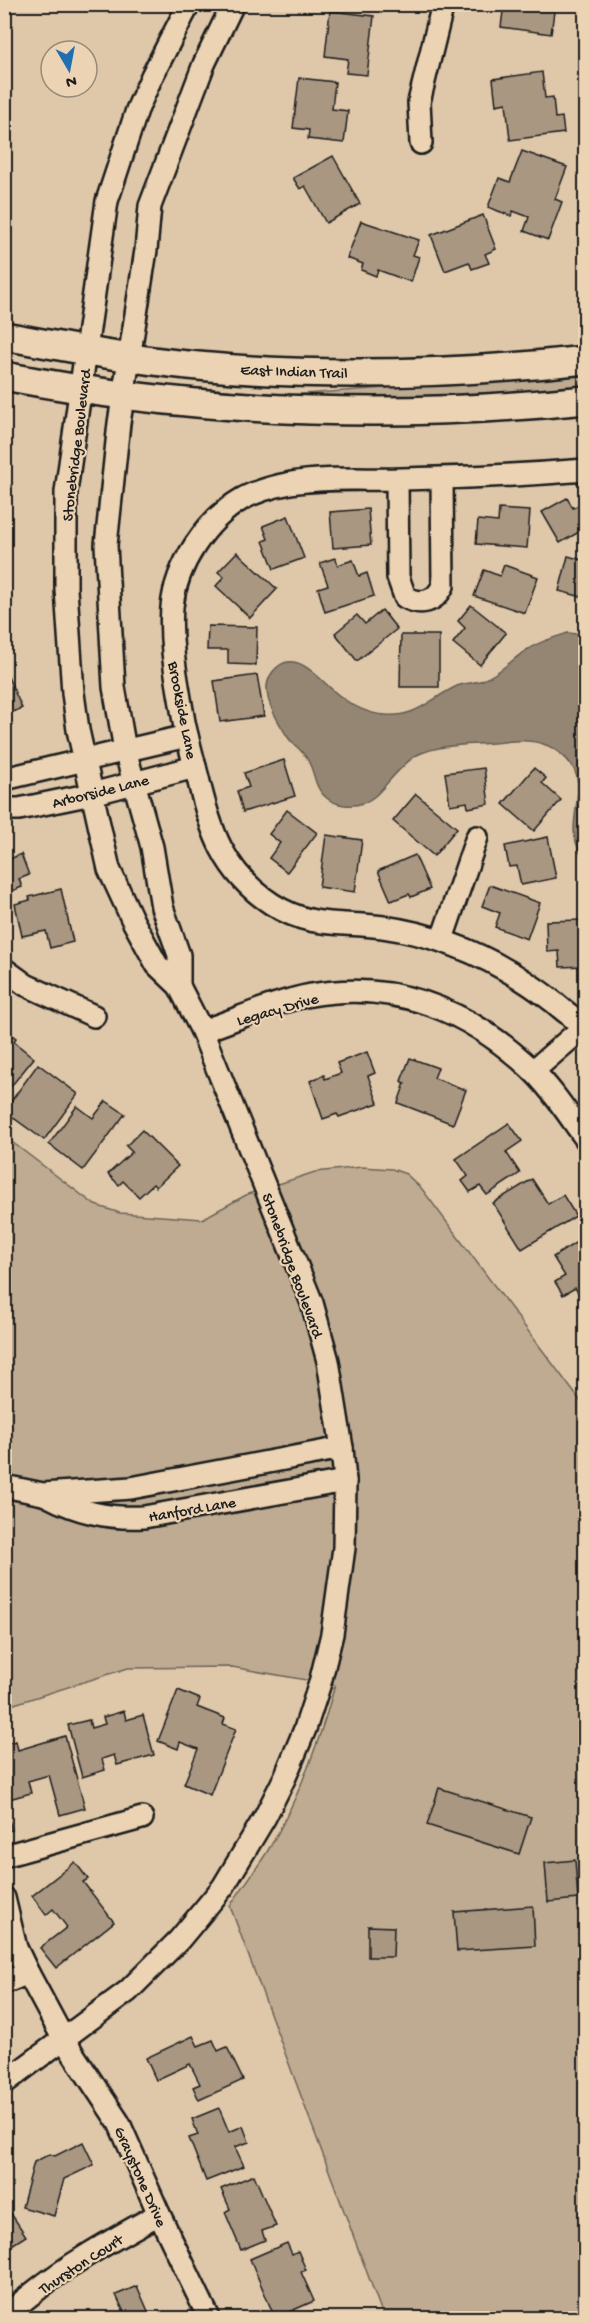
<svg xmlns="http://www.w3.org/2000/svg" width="590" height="2323" viewBox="0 0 590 2323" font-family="'Gochi Hand',sans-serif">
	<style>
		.green { fill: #beab92; stroke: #6d6457; stroke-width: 1.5 }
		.water { fill: #948673; stroke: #645c50; stroke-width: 1.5 }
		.building { fill: #a99782; stroke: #1c1c1c; stroke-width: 1.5 }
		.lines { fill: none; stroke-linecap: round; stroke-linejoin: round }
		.minor-casing { stroke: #1c1c1c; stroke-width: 26 }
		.major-casing { stroke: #1c1c1c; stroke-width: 32 }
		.minor { stroke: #ebd3b3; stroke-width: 21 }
		.major { stroke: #ebd3b3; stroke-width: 27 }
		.labels { text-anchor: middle; stroke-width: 4.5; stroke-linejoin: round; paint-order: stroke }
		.street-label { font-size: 16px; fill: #1c1c1c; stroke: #ebd3b3 }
	</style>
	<rect width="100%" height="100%" fill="#dfc8aa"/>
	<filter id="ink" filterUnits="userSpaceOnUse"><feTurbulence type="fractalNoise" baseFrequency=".0167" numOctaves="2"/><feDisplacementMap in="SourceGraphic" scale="12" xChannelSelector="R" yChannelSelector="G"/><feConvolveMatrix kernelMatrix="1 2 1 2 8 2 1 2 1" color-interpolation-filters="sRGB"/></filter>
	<g filter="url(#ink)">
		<g class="green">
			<polygon points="586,373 585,387 476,397 304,398 159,388 159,385 290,395"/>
			<path d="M 4,1136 L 95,1205 L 120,1213 L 202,1219 L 248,1194 L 315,1172 L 362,1167 L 392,1169 L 406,1174 L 422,1189 L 585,1407 L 585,2318 L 384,2318 L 230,1906 C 242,1888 255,1871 267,1852 C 298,1801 319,1743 335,1685 L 232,1667 L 128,1668 L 5,1707 Z"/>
		</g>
		<path class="water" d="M 568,633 L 585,635 L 585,863 C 580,853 574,841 574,829 C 575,795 590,772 554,749 C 535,737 514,741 493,743 C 468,745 439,744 417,755 C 400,765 389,783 375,796 C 357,811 327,808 317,785 C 313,775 312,764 305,756 C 300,748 292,744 287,736 C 274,715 253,684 280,665 C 301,651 324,685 340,696 C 352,706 369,714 385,715 C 416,718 430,699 455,687 C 464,682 476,684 485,679 C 502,672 514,657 530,648 C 541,641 555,637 568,633 Z"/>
		<g class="building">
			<polygon points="504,4 555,4 551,34 501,27"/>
			<polygon points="330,11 374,16 367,75 346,73 348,59 325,56"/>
			<polygon points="542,72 545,98 553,97 555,118 562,117 564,133 510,140 506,103 496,105 493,79"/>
			<polygon points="299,78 335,82 332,109 348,111 344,143 308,139 309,130 293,128"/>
			<polygon points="522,151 567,167 555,199 562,202 548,240 524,231 529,217 513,211 511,216 488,207 499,178 510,182"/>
			<polygon points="333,156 360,204 326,223 305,186 300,189 293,178"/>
			<polygon points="483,215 496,249 485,254 489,263 472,269 469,262 445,271 431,235"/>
			<polygon points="361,221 419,240 413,255 419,257 411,282 378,270 376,276 361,270 363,264 347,258"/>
			<polygon points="567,498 573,508 586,501 586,528 560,543 542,512"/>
			<polygon points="368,509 371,545 333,548 330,512"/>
			<polygon points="499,509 530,511 527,548 476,544 478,520 498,522"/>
			<polygon points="288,516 304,558 274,569 263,541 268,539 263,526"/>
			<polygon points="237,552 277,589 250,618 216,586 224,577 218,572"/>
			<polygon points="568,556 586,561 586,598 559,591"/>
			<polygon points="335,558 338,565 353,560 359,576 367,573 374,596 325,612 318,588 328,585 320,563"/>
			<polygon points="504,565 538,577 525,613 474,596 484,570 500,576"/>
			<polygon points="471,605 506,633 480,665 453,643 465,628 458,621"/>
			<polygon points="382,610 397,629 357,661 335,633 357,615 365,624"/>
			<polygon points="208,626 257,627 256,665 228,664 228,650 207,650"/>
			<polygon points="401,635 439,635 439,687 400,687"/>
			<polygon points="4,668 22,708 4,716"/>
			<polygon points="257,675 264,716 220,722 214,681"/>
			<polygon points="284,760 295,796 243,812 237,791 249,787 244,773"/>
			<polygon points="484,768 489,804 468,808 467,802 450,805 445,773"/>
			<polygon points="534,768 546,778 542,783 561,800 534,831 503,804"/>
			<polygon points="416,794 457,828 434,856 393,821"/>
			<polygon points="287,810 317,833 287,872 269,858 280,843 269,834"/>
			<polygon points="326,835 362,840 355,892 319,887"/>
			<polygon points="548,837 556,878 521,885 517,866 509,867 505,846"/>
			<polygon points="6,849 10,859 21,854 29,875 19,879 22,887 4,894 4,850"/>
			<polygon points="415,855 430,889 411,897 409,894 391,901 378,871"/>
			<polygon points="490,885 540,903 527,939 495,927 500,913 482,906"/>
			<polygon points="61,889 73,942 50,948 46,931 22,936 15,904 30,900 29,897"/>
			<polygon points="583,920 585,966 560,967 559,951 547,952 546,921"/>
			<polygon points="4,1029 16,1038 14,1042 34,1058 4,1095"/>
			<polygon points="367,1052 375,1073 368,1076 378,1103 339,1117 337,1114 323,1119 310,1081 324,1075 325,1079 341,1073 337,1063"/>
			<polygon points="410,1058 438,1068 434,1078 466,1090 453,1124 398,1103 405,1083 401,1081"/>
			<polygon points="38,1064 78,1094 44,1140 4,1111"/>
			<polygon points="106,1101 125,1114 83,1170 49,1144 77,1106 93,1118"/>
			<polygon points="509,1123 522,1141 506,1152 520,1173 487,1195 480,1186 470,1192 462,1181 468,1176 456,1159"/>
			<polygon points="142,1130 178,1166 156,1187 153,1184 139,1197 123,1181 119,1185 108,1174 132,1152 126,1146"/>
			<polygon points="532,1179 548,1204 563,1195 576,1216 522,1249 493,1203"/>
			<polygon points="583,1238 586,1242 585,1302 575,1288 563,1295 555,1282 565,1276 553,1257"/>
			<polygon points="178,1690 200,1699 197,1707 225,1718 223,1724 236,1729 210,1795 184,1784 198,1749 180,1742 178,1749 158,1741"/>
			<polygon points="124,1711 126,1720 143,1715 154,1755 117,1765 114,1755 102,1759 105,1770 82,1777 68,1725 89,1720 91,1728 105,1724 103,1717"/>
			<polygon points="65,1736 85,1808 60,1815 49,1775 28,1781 31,1793 9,1799 4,1781 4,1744 16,1741 18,1750"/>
			<polygon points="439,1788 531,1817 519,1854 427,1825"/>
			<polygon points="4,1804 12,1830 4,1832"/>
			<polygon points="575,1860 578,1899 548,1902 545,1863"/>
			<polygon points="75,1862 88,1879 83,1882 114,1922 56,1968 40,1948 67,1927 53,1909 46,1915 32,1896"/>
			<polygon points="533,1906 535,1946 457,1951 454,1912"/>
			<polygon points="368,1926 394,1927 393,1957 368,1957"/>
			<polygon points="193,2036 198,2046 213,2040 218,2051 227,2047 243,2080 199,2100 193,2087 200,2084 190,2064 156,2080 146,2058"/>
			<polygon points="219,2108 229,2132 243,2126 249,2142 235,2147 244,2166 206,2181 189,2138 198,2135 192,2119"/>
			<polygon points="83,2142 94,2165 64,2179 54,2216 22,2207 34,2162 50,2154 55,2156"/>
			<polygon points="254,2175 276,2226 262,2231 265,2240 241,2250 225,2212 230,2209 221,2189"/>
			<polygon points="4,2203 26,2236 4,2250"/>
			<polygon points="287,2243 292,2254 298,2251 306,2270 301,2272 314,2301 275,2318 250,2259"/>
			<polygon points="137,2286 151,2318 108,2318 124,2312 116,2295"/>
		</g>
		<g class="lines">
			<defs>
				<g id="minor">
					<polyline points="421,143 419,102 443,4"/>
					<path d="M 586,470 C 524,475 463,478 401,479 C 365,480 327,477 291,483 C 275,486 257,491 242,499 C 206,520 176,565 172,607 C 169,646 178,684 184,722 C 188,741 193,759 198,778 C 210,830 224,873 272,904 C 311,929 340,921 383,927 C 447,936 504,963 555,1003 C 565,1012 577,1020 586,1029"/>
					<path d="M 397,480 L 398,577 L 405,597 C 421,606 435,602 443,586 L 442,479"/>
					<polyline points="4,779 187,736"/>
					<polyline points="4,809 19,809 92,794 195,767"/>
					<polyline points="442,939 477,837"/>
					<polyline points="4,969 26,985 94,1016"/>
					<polyline points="179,986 179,955 162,907 152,847 125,750 114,687 106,545 119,423 146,250 150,206 204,64 233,4"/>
					<path d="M 202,1031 C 238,1019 274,1002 311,995 C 398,980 470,1011 532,1070 C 553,1090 569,1116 586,1139"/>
					<polyline points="533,1071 586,1025"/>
					<polyline points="4,1486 43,1494 131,1488 342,1448"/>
					<path d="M 46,1495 C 78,1512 108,1519 144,1517 L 345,1481"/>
					<polyline points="4,1856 142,1818"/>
					<polyline points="4,1898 16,1948 28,1973 64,2040 119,2123 159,2214 209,2318"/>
					<polyline points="4,1983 28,1973"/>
					<polyline points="4,2083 128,1991 179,1940 223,1887 265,1817 285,1777 305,1729 320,1683 332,1634 344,1548 345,1481 342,1448 328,1361 312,1303 202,1031 179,986 157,965 133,921 109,869 78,730 73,693 66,589 66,492 107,201 137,110 152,76 189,4"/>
					<path d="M 5,2318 C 13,2308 23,2301 33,2293 C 71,2262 116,2238 159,2214"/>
				</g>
				<g id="major">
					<path d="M 4,336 C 69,348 133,360 198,366 C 327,378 457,374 586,360"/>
					<path d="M 4,376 C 197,413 391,420 586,400"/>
				</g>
			</defs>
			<use href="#minor" class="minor-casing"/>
			<use href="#major" class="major-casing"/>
			<use href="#minor" class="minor"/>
			<use href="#major" class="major"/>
		</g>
	</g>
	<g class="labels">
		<g class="street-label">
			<text transform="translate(294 370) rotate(2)" y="6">East Indian Trail</text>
			<text transform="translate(75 445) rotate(-83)" y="6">Stonebridge Boulevard</text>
			<text transform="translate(184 710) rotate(79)" y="6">Brookside Lane</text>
			<text transform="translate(100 790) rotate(-14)" y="6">Arborside Lane</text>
			<text transform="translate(277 1008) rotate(-16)" y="6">Legacy Drive</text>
			<text transform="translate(294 1265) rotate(70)" y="6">Stonebridge Boulevard</text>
			<text transform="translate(192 1508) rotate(-10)" y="6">Hanford Lane</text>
			<text transform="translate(142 2176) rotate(66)" y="6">Graystone Drive</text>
			<text transform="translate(80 2263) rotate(-33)" y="6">Thurston Court</text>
		</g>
	</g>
	<rect width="590" height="2323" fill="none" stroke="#ebd3b3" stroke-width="24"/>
	<rect x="12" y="12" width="566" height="2299" fill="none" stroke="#1c1c1c" stroke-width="2" filter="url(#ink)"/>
	<g transform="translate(69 69) rotate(170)"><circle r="28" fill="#ebd3b3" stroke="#988a77" stroke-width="1.5"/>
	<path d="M0-4.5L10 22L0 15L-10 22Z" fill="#1f6fb2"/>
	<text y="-9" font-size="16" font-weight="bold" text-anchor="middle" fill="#1c1c1c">N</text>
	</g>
</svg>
